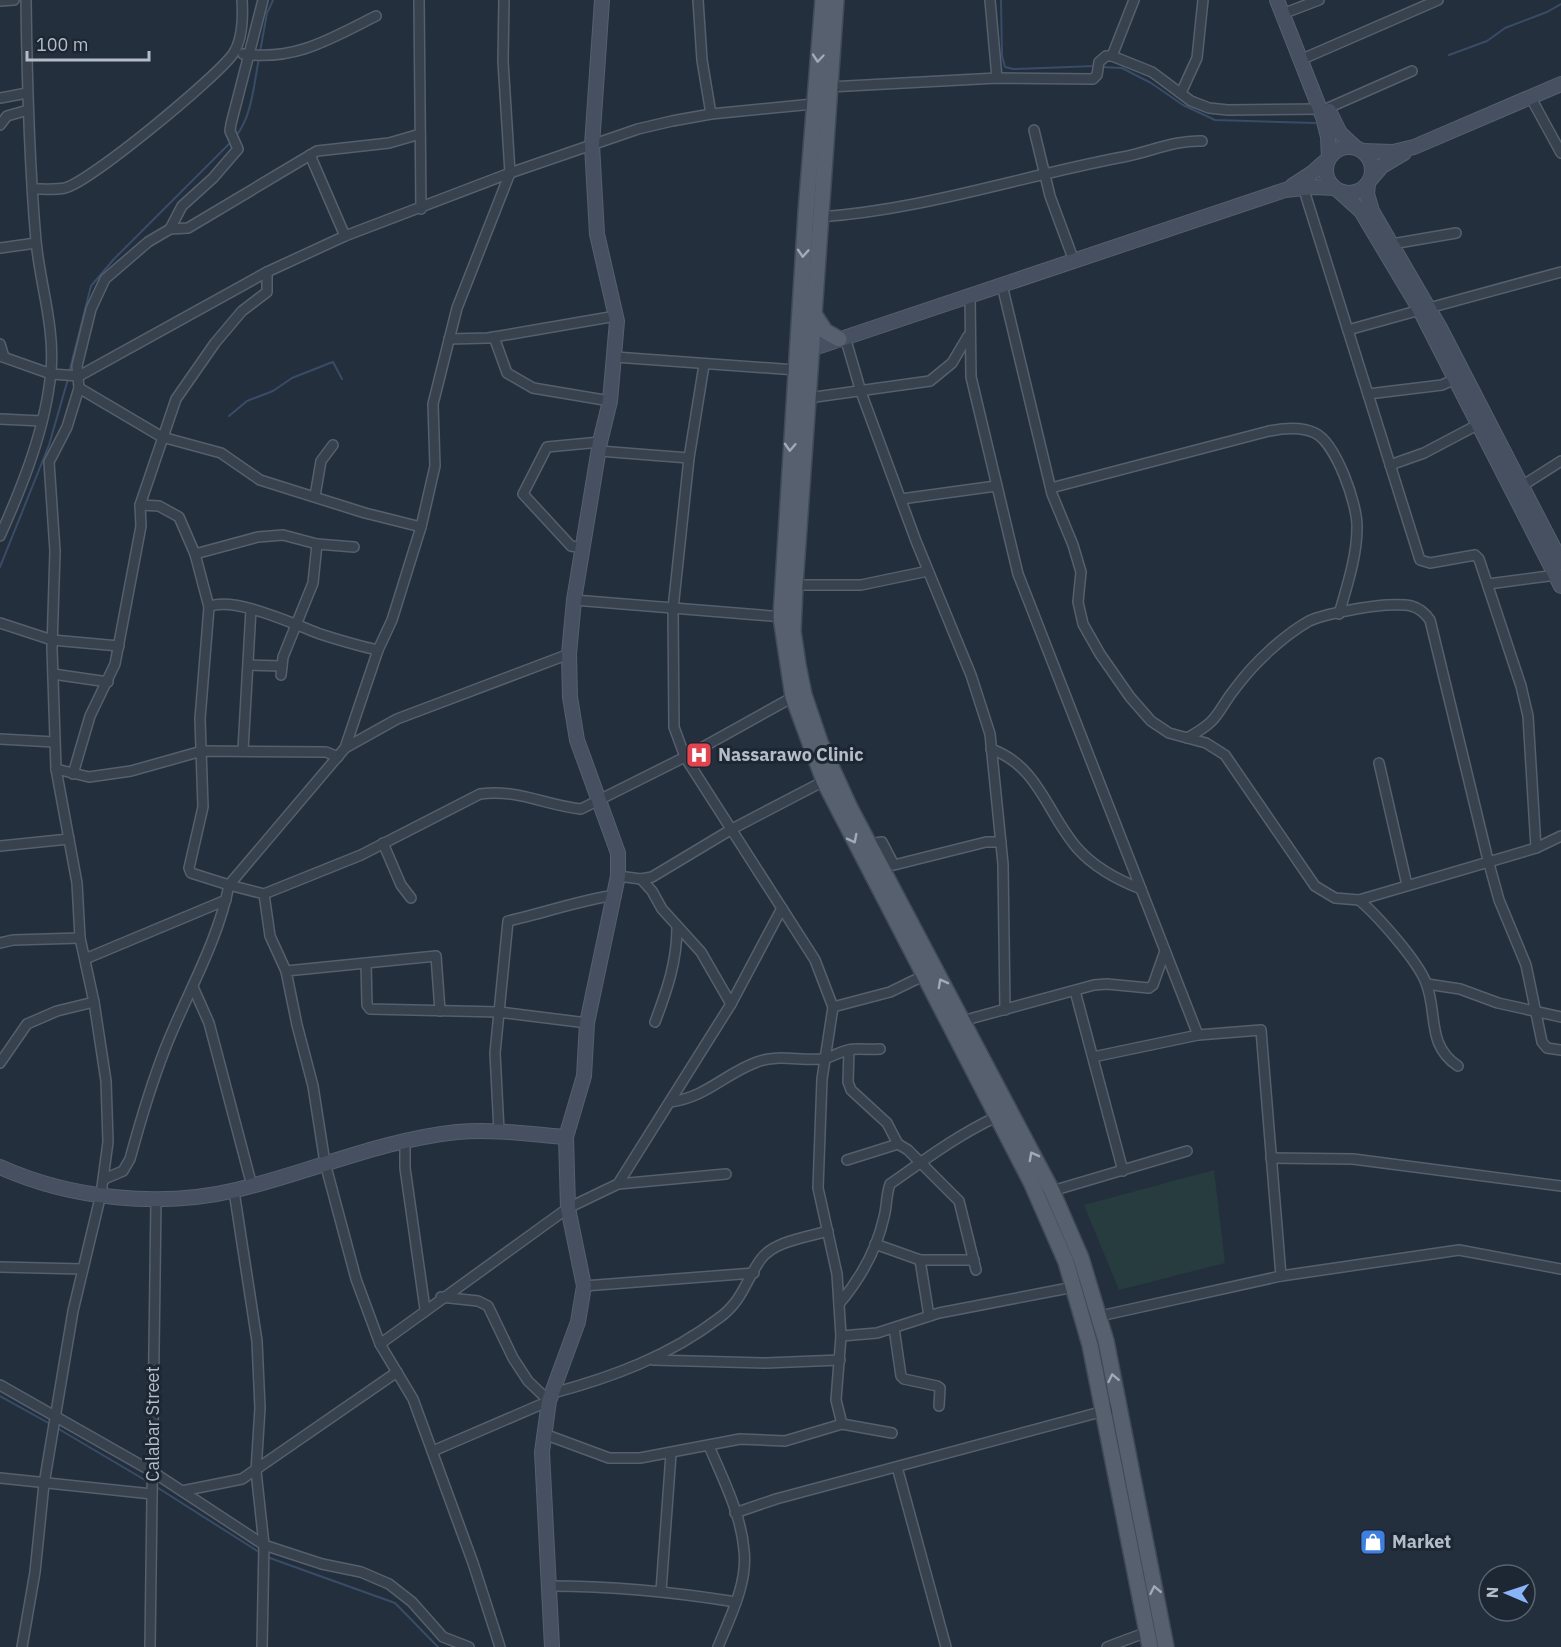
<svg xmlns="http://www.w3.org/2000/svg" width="1561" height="1647" viewBox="0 0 1561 1647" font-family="'IBM Plex Sans',sans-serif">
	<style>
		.green { fill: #263c3f }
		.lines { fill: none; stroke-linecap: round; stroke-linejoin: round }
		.stream { stroke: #394c67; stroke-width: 2 }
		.street-casing { stroke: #565f6c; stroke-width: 12 }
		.secondary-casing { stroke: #565f6c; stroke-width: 16 }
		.primary-casing { stroke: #414a57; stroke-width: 18 }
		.street { stroke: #38414e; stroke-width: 9 }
		.secondary { stroke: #465061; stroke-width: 14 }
		.primary { stroke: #56606e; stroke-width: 15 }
		.oneway { stroke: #a1aab7 }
		.labels { text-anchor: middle; stroke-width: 6; stroke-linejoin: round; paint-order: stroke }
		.poi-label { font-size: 18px; font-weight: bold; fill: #b4bcc9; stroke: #1d2633; text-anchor: start }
		.street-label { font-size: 18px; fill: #b4bcc9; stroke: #1d2633 }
	</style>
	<rect width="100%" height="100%" fill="#242f3e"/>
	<polygon class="green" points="1214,1170 1225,1263 1119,1290 1084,1205"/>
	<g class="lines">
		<g class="stream">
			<polyline points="1001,0 1002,56 1005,67 1013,69 1095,66"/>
			<polyline points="260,52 267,13 273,0"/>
			<polyline points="1449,55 1487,41 1505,28 1547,12 1561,4"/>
			<polyline points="1101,67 1122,68 1151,83 1183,105 1215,120 1315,123"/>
			<path d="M 235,137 C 252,118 254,83 259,58"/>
			<polyline points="69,373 91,286 114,259 231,142"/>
			<polyline points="229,416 247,401 273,391 292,378 330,363 333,362 342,379"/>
			<polyline points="0,567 49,445 68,379"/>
			<polyline points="0,1396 52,1425"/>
			<polyline points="57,1428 150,1483"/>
			<polyline points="155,1486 262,1554"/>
			<polyline points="267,1557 395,1603 438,1647"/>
		</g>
		<defs>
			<g id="street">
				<polyline points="419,0 421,209"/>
				<path d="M 504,0 L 503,61 L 510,173 L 457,308 L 433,404 L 435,466 L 421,527 L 392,620 L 378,650 L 345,748 L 229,885 L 264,894 L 361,855 L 480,794 C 519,789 544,805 581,809 L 685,757 L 793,697"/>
				<polyline points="698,0 702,60 711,114"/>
				<polyline points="990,0 997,78"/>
				<polyline points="1134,0 1112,56 1152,72 1191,101 1209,108 1228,110 1319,109"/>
				<polyline points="0,1 14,0"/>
				<polyline points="1290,11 1319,0"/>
				<path d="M 243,54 C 296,61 330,39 376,16"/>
				<polyline points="1307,57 1438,0"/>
				<polyline points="829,87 997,78 1093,79 1097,75 1099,62 1106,56 1112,56"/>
				<polyline points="1181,93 1197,58 1203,0"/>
				<polyline points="0,98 27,93"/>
				<polyline points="1531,98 1561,153"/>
				<polyline points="1328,108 1412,71"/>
				<polyline points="0,125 7,116 28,110"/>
				<polyline points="1034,130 1050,196 1074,261"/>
				<polyline points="310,155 345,236"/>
				<polyline points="1303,187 1420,560 1430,563 1475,555 1479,559 1521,686 1528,716 1536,848"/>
				<path d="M 33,189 C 43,189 55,190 65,188 C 90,182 217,77 233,54 C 243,39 243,16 242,0"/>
				<path d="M 819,217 C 923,210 1021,176 1123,157 C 1150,152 1174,140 1202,141"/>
				<polyline points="170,229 182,206 213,178 238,149 230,131 231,124 263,0"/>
				<polyline points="1392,244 1456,233"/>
				<polyline points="0,248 36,243"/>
				<polyline points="1002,285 1052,494 1073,545 1081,572 1078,602 1083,624 1100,654 1130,697 1151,721 1169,733 1206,743 1225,755 1315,886 1335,898 1359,900 1536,848 1561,836"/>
				<polyline points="970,296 971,377 1018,574 1198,1035"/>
				<polyline points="1429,308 1561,272"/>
				<polyline points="1348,330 1420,310"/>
				<polyline points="494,337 507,373 533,388 610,401"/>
				<polyline points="845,337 861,392 916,541 971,675 990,734 1003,864 1005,1010"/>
				<polyline points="449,339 488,338 616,316"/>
				<polyline points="0,344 4,357"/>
				<polyline points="0,356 51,374 79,376 267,272 345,236 510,173 638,129 672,121 711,114 813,104"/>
				<polyline points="615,357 796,370"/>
				<polyline points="704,365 689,458 673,609 674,727 685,757 815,960 833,1007 822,1079 818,1188 837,1274 841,1336 836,1400 842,1424 892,1433"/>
				<polyline points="79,388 162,437 221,453 260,480 365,513 421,527"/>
				<polyline points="1368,394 1442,385 1455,379"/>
				<polyline points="808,398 930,381 952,363 968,336"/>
				<polyline points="0,419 42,421"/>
				<polyline points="599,451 689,458"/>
				<polyline points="1390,465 1424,453 1479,424"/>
				<polyline points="1522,486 1561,461"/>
				<path d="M 1051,488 L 1269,431 C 1284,428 1301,426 1315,433 C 1336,443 1358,505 1357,528 C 1357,556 1347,586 1339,614"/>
				<polyline points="315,496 321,461 333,445"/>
				<polyline points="901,499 996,486"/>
				<path d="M 0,536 C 23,485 46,427 51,371 C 55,327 40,284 36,241 C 29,161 27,80 26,0"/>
				<polyline points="584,548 571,546 523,494 547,447 600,442"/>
				<polyline points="195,554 258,537 283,535 317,544 354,547"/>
				<polyline points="1488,584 1556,575"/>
				<polyline points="795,585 861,585 928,571"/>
				<polyline points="574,600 784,617"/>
				<path d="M 209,607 C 232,595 296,625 320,634 C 339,640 358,646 378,650"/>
				<polyline points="0,623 52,640 119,646"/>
				<polyline points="249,665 282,666"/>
				<polyline points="53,674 108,682"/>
				<polyline points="281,675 283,657 313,583 317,544"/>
				<path d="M 1187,738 C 1222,719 1215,713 1237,686 C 1255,662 1283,636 1309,621 C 1324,614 1369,606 1386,605 C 1405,604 1418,603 1430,620 L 1488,860 L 1499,900 L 1526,965 L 1542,1042 L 1547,1048 L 1561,1050"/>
				<polyline points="0,739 54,742"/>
				<polyline points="345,748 397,719 569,654"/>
				<path d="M 991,749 C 1039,766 1047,814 1078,849 C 1095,868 1118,880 1141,889"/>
				<polyline points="243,750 251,609"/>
				<polyline points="1379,763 1407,885"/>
				<polyline points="56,769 89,777 131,771 202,751 326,752 338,757"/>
				<polyline points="73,774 90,716 115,664 141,526 140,505 176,399 215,343 242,311 267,292 267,272"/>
				<polyline points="383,843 401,885 411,898"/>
				<polyline points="870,844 882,842 894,865 986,842 1001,842"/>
				<polyline points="0,846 69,839"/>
				<polyline points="618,876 641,879 652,877 732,829 824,781"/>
				<polyline points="641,879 652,891 662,909 701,952 731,1004"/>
				<polyline points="264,894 270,936 286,971"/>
				<path d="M 1359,900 C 1377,915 1418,961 1426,983 C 1438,1013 1426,1045 1458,1066"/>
				<polyline points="0,943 13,940 80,938"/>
				<polyline points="85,959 226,900"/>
				<polyline points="366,963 367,1005 370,1009 499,1012 587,1023"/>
				<polyline points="1427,984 1460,989 1498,1003 1561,1017"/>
				<polyline points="193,987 209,1023 252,1186"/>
				<polyline points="1075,991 1123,1171"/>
				<polyline points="833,1007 890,992 923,976"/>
				<polyline points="440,1011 436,956 286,971 297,1025 313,1086 325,1163 356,1279 380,1344 413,1399 473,1563 500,1647"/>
				<polyline points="962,1021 1094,985 1107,984 1149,988 1153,985 1165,951"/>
				<path d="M 655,1022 C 667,990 677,962 677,927"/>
				<polyline points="849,1050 848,1082 851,1090 887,1123 898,1144"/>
				<polyline points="1093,1057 1198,1035 1261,1030 1281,1276 1459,1250 1561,1269"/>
				<polyline points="0,1063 27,1024 57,1011 94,1002"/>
				<path d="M 670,1102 C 707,1097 724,1074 757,1062 C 777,1054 800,1061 821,1059 C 831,1058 839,1052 848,1050 C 858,1048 870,1050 880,1049"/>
				<path d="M 499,1131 L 495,1053 L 508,921 C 545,913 579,900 616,895"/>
				<polyline points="405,1142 405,1168 425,1309"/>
				<polyline points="1271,1158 1353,1159 1561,1186"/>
				<polyline points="847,1160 898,1144 908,1150 959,1201 976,1270"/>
				<path d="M 104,1179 L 123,1171 L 130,1159 C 140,1122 151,1085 165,1049 C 186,995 218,942 229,885 L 191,873 L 189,868 L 203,807 L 200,719 L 209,607 L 195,554 L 179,517 L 159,506 L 140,505"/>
				<polyline points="618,1184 726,1174"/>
				<polyline points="234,1191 257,1341 260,1408 256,1471 264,1545 262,1647"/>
				<polyline points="1052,1191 1187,1151"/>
				<polyline points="875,1244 920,1260 974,1260"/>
				<polyline points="920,1260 929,1316"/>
				<polyline points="0,1267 82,1269"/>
				<polyline points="584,1286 754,1273"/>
				<path d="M 839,1304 C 860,1279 877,1249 884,1217 C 887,1206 886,1195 890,1184 C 926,1159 956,1136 996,1117"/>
				<polyline points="1100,1316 1281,1276"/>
				<polyline points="894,1328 901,1376 904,1379 937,1386 940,1388 939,1406"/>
				<polyline points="841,1336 877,1333 939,1313 1074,1287"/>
				<polyline points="380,1344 568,1208 618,1184 731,1004 782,908"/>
				<polyline points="653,1360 766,1363 840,1360"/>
				<polyline points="0,1385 153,1472 264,1545 322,1564 361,1572 389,1584 412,1602 443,1637 469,1647"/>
				<path d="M 553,1393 C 613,1377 669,1356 719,1318 C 743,1301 746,1279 761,1259 C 774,1241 808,1237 828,1231"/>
				<polyline points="544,1434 609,1458 640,1458 740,1439 785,1441 842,1424"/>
				<path d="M 709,1446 C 723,1479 741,1514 744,1550 C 748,1583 730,1617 718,1647"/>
				<polyline points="433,1451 549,1401 528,1381 513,1358 488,1306 478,1301 441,1297"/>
				<polyline points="897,1467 946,1647"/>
				<polyline points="0,1478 152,1494"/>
				<polyline points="182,1491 242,1479 397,1372"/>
				<polyline points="735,1513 776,1499 1119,1407"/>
				<path d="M 550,1586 C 612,1586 674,1592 736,1602"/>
				<polyline points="661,1591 671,1454"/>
				<polyline points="22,1647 35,1572 44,1484 73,1311 101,1194 108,1142 106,1081 94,1002 80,938 77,883 56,769 52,648 55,551 49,462 67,427 79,388 77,366 91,309 105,279 148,242 170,229 188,228 317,151 389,143 420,134"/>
				<polyline points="150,1647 156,1201"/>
				<polyline points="1107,1647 1147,1632"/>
			</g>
			<g id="secondary">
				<polyline points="1277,0 1323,117 1328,137 1329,158 1312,173 1292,186"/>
				<polyline points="1329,111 1340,133 1355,147"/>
				<circle cx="1349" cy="170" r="23"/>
				<polyline points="1363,151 1393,152 1414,147 1561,84"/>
				<polyline points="1370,180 1382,166 1404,153"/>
				<polyline points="1368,184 1367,194 1372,211 1440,328 1561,562"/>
				<polyline points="1340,192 1361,211 1420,310 1561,586"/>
				<polyline points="801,349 811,349 1285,190 1314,187 1334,188"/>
				<path d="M 0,1167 C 71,1199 161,1208 236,1190 C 310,1172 381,1140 457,1132 C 493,1129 529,1134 566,1137"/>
				<polyline points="552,1647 542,1452 549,1401 578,1322 584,1286 568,1208 566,1137 584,1076 587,1023 618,876 618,853 577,740 570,697 569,654 574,600 600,442 610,401 617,321 597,234 592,145 602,0"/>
			</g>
			<g id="primary">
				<polyline points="823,0 806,212 781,617 793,697 824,781 1031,1182 1066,1262 1090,1345 1150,1647"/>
				<polyline points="836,0 795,585 793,631 798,665 804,695 820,742 850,808 1052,1191 1081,1258 1106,1341 1166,1647"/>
				<polyline points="814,314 825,331 839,339"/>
			</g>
		</defs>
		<use href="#street" class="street-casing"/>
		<use href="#secondary" class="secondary-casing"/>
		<use href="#primary" class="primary-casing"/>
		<use href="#street" class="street"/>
		<use href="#secondary" class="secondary"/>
		<use href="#primary" class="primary"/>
	</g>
	<defs><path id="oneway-chevron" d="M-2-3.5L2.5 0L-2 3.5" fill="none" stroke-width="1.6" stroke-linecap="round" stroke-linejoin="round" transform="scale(1.5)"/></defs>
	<g class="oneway">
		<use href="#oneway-chevron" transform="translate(818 58) rotate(95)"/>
		<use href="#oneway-chevron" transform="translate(803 253) rotate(94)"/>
		<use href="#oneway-chevron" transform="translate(790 447) rotate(93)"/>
		<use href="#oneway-chevron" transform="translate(853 839) rotate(63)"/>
		<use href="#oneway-chevron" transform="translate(942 983) rotate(-118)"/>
		<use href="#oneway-chevron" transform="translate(1033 1156) rotate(-118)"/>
		<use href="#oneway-chevron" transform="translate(1113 1378) rotate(-102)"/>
		<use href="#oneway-chevron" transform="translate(1155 1590) rotate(-101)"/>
	</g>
	<defs>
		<symbol id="hospital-square" viewBox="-11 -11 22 22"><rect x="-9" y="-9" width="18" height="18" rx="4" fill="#e0444e" stroke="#1d2633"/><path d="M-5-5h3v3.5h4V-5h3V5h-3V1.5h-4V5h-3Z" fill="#fff"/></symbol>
		<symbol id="shop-square" viewBox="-11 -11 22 22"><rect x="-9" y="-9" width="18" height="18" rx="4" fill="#3f7fe0" stroke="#1d2633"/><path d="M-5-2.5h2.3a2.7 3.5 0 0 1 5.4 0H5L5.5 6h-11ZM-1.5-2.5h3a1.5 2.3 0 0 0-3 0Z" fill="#fff"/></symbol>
	</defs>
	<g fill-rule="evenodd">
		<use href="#hospital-square" x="684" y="740" width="30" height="30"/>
		<use href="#shop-square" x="1358" y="1527" width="30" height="30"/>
	</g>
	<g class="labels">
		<g class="poi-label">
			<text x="718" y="761">Nassarawo Clinic</text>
			<text x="1392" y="1548">Market</text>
		</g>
		<g class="street-label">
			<text transform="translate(153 1424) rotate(-90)" y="6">Calabar Street</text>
		</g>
	</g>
	<g transform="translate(1507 1593) rotate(272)"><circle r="28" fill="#1d2633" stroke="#59626f" stroke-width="1.5"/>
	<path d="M0-4.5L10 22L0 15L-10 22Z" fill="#8ab4f8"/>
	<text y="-9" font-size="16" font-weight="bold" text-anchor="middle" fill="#b4bcc9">N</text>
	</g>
	<path d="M27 51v9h122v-9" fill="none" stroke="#b4bcc9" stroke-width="3"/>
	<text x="36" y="51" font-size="18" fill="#b4bcc9" stroke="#1d2633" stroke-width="4.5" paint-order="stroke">100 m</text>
</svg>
